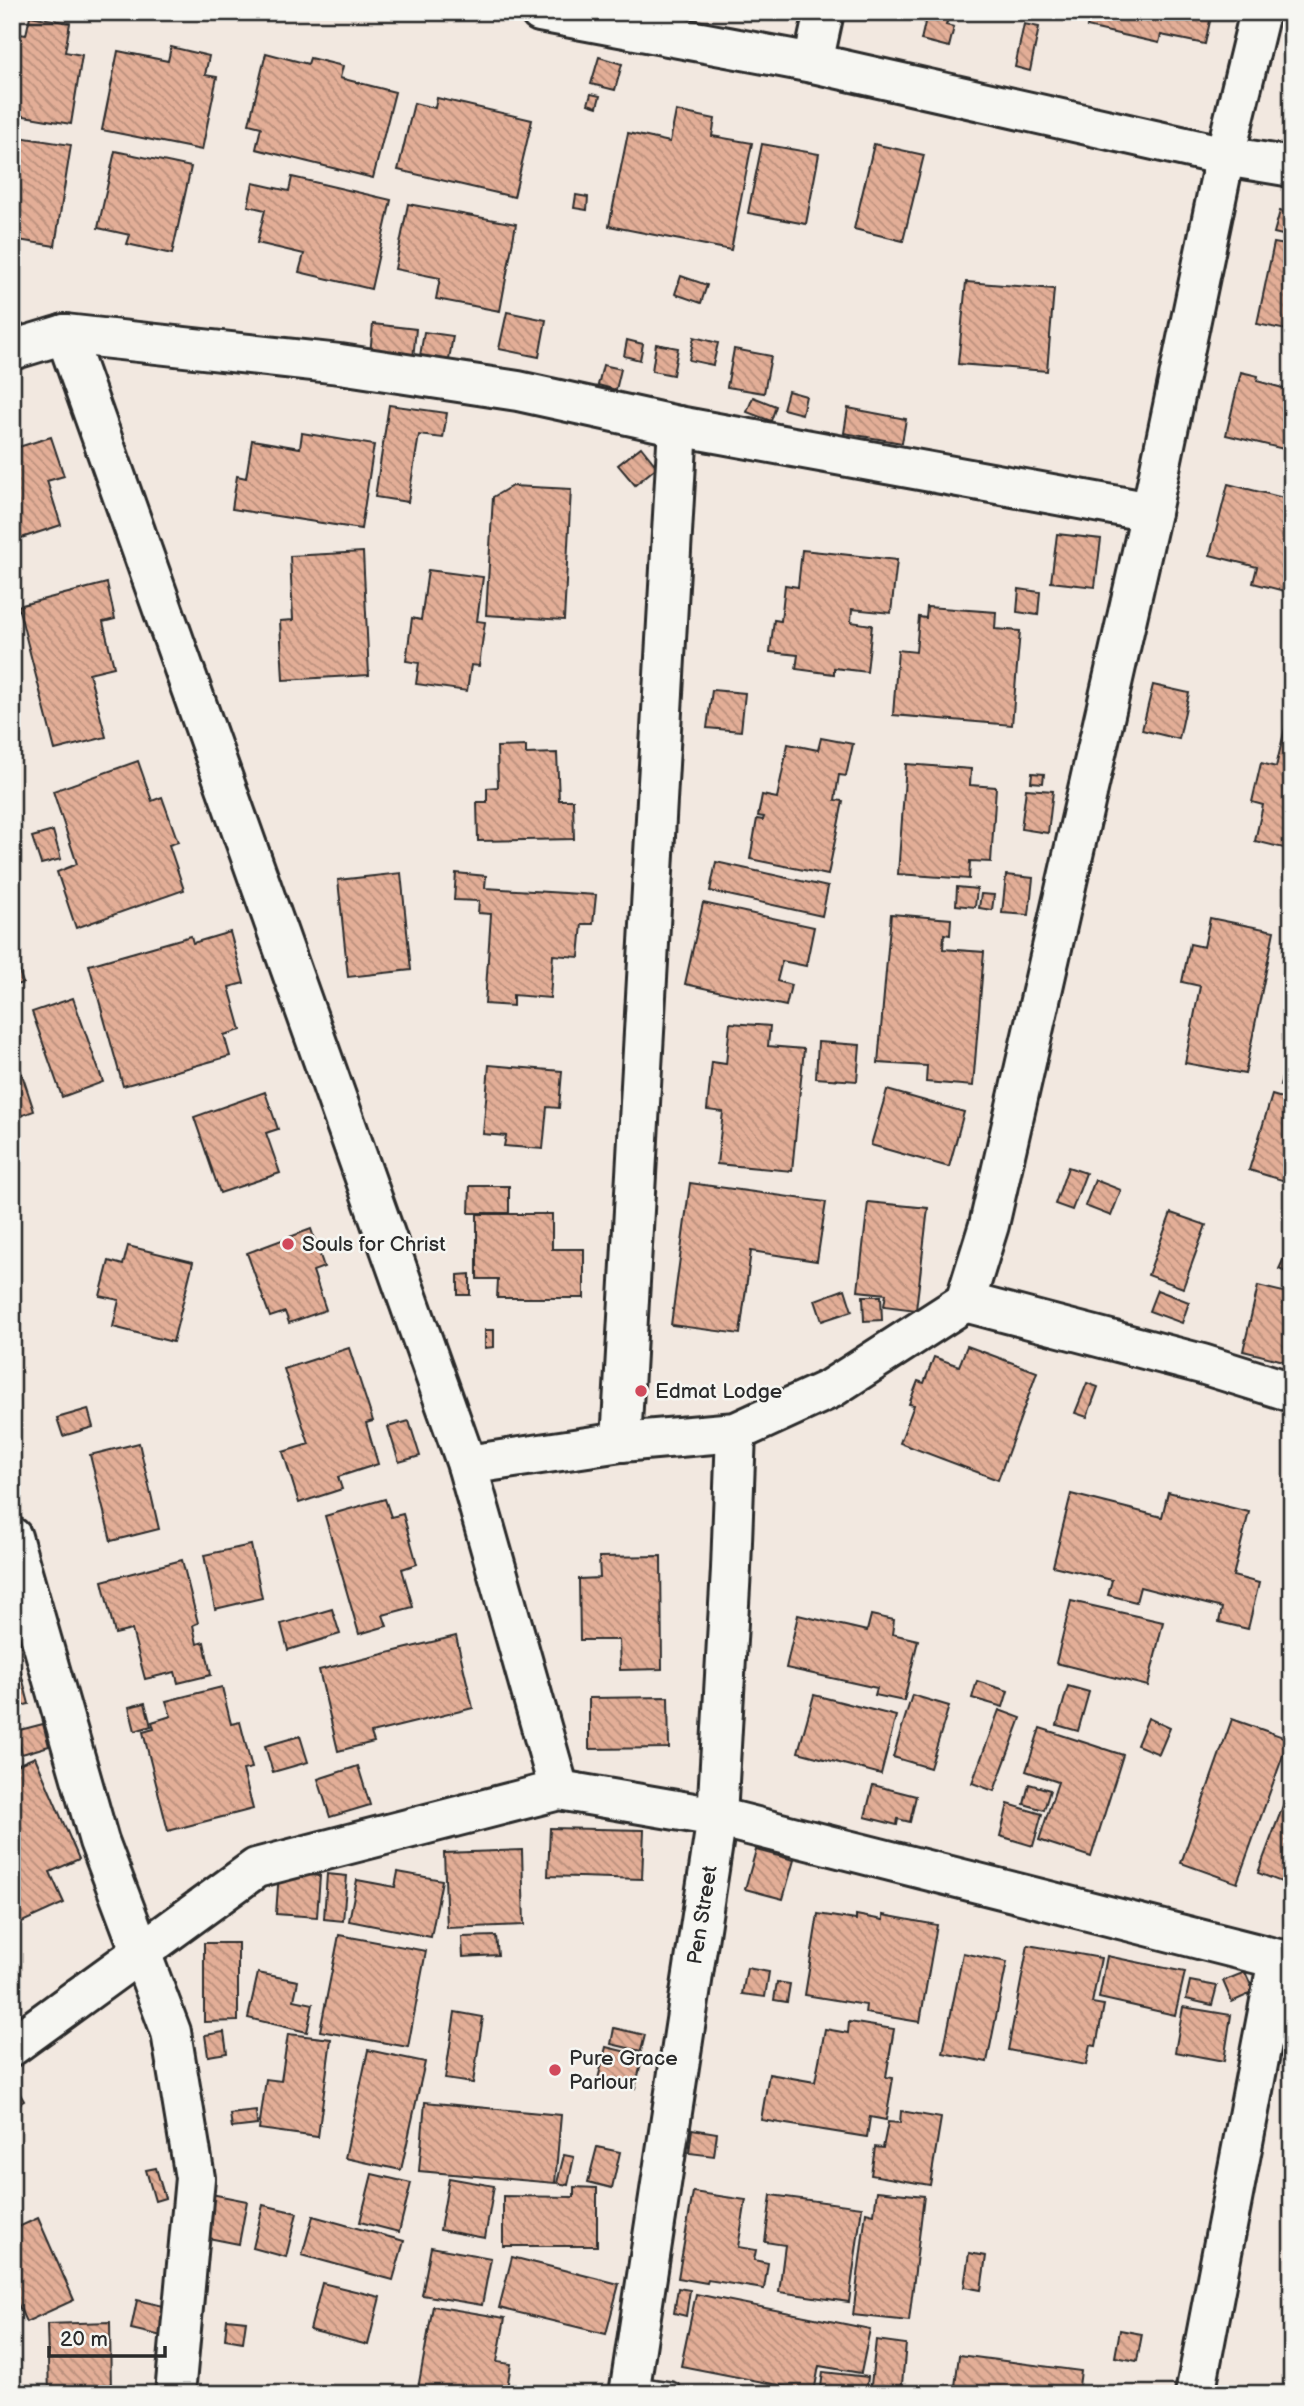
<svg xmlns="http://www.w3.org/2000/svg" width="1304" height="2406" viewBox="0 0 1304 2406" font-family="'Balsamiq Sans',sans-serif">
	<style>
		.building { fill: url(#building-back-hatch); stroke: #2b2b2b; stroke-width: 2 }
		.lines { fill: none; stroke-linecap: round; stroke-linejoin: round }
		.lane-casing { stroke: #2b2b2b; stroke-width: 28 }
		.street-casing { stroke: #2b2b2b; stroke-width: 44 }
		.lane { stroke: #f6f6f2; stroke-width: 23 }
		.street { stroke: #f6f6f2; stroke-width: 38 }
		.poi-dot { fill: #d1495b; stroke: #f6f6f2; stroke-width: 2.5 }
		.labels { text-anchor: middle; stroke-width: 5; stroke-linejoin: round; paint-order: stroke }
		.poi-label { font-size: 21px; fill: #2b2b2b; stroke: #f6f6f2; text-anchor: start }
		.street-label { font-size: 21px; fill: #2b2b2b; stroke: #f6f6f2 }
	</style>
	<defs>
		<pattern id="building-back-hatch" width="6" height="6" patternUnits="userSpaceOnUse" patternTransform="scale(1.75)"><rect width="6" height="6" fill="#e3ae97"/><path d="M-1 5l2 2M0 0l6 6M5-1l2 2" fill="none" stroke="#b88e7b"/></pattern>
	</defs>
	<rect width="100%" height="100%" fill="#f2e8e0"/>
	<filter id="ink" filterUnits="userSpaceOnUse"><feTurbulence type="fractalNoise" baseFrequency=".0143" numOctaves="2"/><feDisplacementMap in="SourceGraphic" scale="14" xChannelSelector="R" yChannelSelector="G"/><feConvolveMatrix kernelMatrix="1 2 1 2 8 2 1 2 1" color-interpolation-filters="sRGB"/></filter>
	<g filter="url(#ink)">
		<g class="building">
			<polygon points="1062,12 1212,12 1205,44 1161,35 1159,43 1087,27 1089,18"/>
			<polygon points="927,14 948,19 946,25 954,27 949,47 921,40"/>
			<polygon points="30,16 70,23 65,52 82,55 71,124 12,114 12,33 26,35"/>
			<polygon points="1024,24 1039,27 1030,71 1015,67"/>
			<polygon points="171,47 209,56 205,75 217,77 202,150 102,130 118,51 168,61"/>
			<polygon points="266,53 308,64 310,58 343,66 340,78 395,92 373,178 256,149 261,127 249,124"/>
			<polygon points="599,57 622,64 615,90 591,84"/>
			<polygon points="591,94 600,96 597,107 588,104"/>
			<polygon points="437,98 532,120 514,197 398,170 414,103 435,108"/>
			<polygon points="676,111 715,119 712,136 752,143 731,250 609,226 628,133 670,142"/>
			<polygon points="12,136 71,145 55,246 12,239"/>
			<polygon points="762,144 819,154 806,224 748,213"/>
			<polygon points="874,144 924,155 903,241 854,229"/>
			<polygon points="115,151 191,167 172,254 127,244 130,235 98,228"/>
			<polygon points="292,177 391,200 371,289 299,272 304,254 257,243 265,210 248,206 253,183 289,191"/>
			<polygon points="576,195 588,197 587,210 574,208"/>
			<polygon points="408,204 516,224 500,311 436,299 440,278 395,269"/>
			<polygon points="1280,211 1292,214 1287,236 1274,233"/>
			<polygon points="1274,243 1292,246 1292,331 1257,324"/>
			<polygon points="681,276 707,285 701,303 675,294"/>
			<polygon points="966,282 1054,289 1047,371 958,364"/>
			<polygon points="507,312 546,320 539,357 499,349"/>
			<polygon points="373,324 416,329 413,359 370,354"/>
			<polygon points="424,332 453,336 448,366 419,362"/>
			<polygon points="694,337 718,343 713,365 689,360"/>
			<polygon points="627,340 643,344 640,360 624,356"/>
			<polygon points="656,344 678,348 673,375 652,371"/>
			<polygon points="734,349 771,356 764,393 727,387"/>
			<polygon points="603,365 621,369 616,390 598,385"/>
			<polygon points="1241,372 1258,376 1257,381 1290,390 1292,385 1292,451 1226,435"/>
			<polygon points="788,391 806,396 802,414 783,409"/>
			<polygon points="753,397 776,406 771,421 747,412"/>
			<polygon points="389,405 447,413 443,438 419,435 408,502 375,497"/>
			<polygon points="848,408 906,419 902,443 844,433"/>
			<polygon points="302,433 374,445 361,529 232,509 237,476 246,478 252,440 300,448"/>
			<polygon points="51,437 64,476 47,481 61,525 12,541 12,449"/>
			<polygon points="641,447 657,467 635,485 618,465"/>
			<polygon points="1228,484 1292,500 1292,593 1253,583 1257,567 1210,555"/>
			<polygon points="512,486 571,489 564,620 486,615 493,497"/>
			<polygon points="1057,534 1101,539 1095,587 1051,582"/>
			<polygon points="802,550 897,560 891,613 852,609 851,622 872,625 867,672 834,668 834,674 796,669 798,655 770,652 774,620 781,621 785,585 798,587"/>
			<polygon points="363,552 369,675 283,680 280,621 293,620 290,556"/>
			<polygon points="428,570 483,577 477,621 485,622 479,666 471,665 467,691 416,684 419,663 406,661 412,618 421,620"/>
			<polygon points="107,583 115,619 103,622 114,667 89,673 106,737 55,750 18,606"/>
			<polygon points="1019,589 1040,592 1038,615 1017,612"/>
			<polygon points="927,607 996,612 995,629 1020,631 1012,725 893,715 898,650 916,652 919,617 926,618"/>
			<polygon points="1153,685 1189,693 1179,739 1142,730"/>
			<polygon points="712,690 745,693 741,731 707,728"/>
			<polygon points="1286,724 1292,725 1292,850 1255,841 1263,805 1252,802 1261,763 1276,767"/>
			<polygon points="821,738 853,744 846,776 839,775 835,800 843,801 828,875 750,859 757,819 763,820 764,817 758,816 762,795 777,798 788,744 818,750"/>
			<polygon points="526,746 526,754 557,753 559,800 573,800 574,839 478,841 477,802 487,802 487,788 498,787 497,747"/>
			<polygon points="138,761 152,801 162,797 178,842 169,845 184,890 76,928 57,872 77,864 53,791"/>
			<polygon points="906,764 971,769 970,785 996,787 991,862 970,861 969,879 898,874"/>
			<polygon points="1032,773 1044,774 1043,783 1031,782"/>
			<polygon points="1026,789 1053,791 1048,833 1021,829"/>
			<polygon points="53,831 61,859 41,864 32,837"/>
			<polygon points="716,862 828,887 822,916 710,891"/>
			<polygon points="401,873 411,970 348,977 338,880"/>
			<polygon points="456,873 486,876 485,888 596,895 593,924 582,924 579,957 553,955 550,998 513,995 513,1006 485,1004 491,914 478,913 479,901 454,900"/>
			<polygon points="1006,875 1033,878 1029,915 1002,913"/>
			<polygon points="957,887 977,889 975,907 956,905"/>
			<polygon points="981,894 994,895 992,910 979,908"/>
			<polygon points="703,903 814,927 806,966 782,961 777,981 791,985 786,1006 685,984"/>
			<polygon points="891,914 951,919 950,935 944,934 943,949 984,952 973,1086 926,1082 927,1066 878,1063"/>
			<polygon points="1210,918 1274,931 1245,1074 1185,1063 1200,986 1182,982 1190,944 1204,947"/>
			<polygon points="230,932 244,983 229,987 241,1030 224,1035 230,1056 123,1086 89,965 191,936 193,943"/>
			<polygon points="12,948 23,983 12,986"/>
			<polygon points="73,998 103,1082 62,1097 32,1012"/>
			<polygon points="730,1023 770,1026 768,1046 804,1049 792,1171 717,1164 723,1112 707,1110 712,1062 726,1064"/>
			<polygon points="1292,1039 1292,1088 1280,1085"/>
			<polygon points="818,1042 860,1045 857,1081 816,1078"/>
			<polygon points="12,1044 34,1111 14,1118 19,1132 12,1134"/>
			<polygon points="489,1065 562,1071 559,1108 547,1107 543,1149 504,1146 506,1136 483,1134"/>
			<polygon points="887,1090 964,1112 949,1167 871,1145"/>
			<polygon points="265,1092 278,1129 266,1133 280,1173 220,1193 194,1117"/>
			<polygon points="1272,1095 1292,1101 1292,1183 1249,1170"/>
			<polygon points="1068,1167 1086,1173 1072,1210 1055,1204"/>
			<polygon points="1095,1180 1121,1190 1111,1216 1085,1206"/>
			<polygon points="690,1183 826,1202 817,1261 751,1251 740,1334 671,1325"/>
			<polygon points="470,1186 509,1186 509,1213 469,1213"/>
			<polygon points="868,1202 928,1208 916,1310 884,1306 886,1294 858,1291"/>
			<polygon points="1171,1213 1206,1225 1183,1288 1148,1275"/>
			<polygon points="477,1214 552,1214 552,1249 584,1249 584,1298 497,1298 498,1279 477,1279"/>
			<polygon points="311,1229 324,1267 313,1271 326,1310 289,1323 285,1312 270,1317 247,1253"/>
			<polygon points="1292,1241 1292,1275 1279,1269"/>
			<polygon points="128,1246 193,1262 173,1342 113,1327 119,1300 100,1296 109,1261 123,1265"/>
			<polygon points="470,1274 470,1295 458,1295 458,1275"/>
			<polygon points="1258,1286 1292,1294 1292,1363 1243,1351"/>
			<polygon points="845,1289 852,1311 822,1321 815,1300"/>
			<polygon points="1157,1290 1189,1302 1182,1323 1149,1311"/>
			<polygon points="863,1296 881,1296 882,1320 864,1321"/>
			<polygon points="485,1330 494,1330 494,1347 485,1348"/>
			<polygon points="967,1346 1037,1372 998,1480 900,1443 914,1405 909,1404 918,1381 924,1383 934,1357 959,1366"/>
			<polygon points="349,1348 373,1421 366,1423 378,1464 338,1477 342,1489 299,1503 283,1452 309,1444 284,1369"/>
			<polygon points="1087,1383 1098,1387 1087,1417 1075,1413"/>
			<polygon points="88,1409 93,1427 63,1436 57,1418"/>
			<polygon points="409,1421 420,1456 399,1462 388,1427"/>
			<polygon points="139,1443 159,1529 111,1541 90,1455"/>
			<polygon points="1168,1492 1249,1512 1233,1576 1259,1583 1248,1629 1219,1622 1222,1608 1140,1587 1136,1602 1108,1595 1112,1580 1053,1566 1071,1494 1162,1517"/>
			<polygon points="385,1499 391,1517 403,1514 417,1564 402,1569 413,1607 383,1615 387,1626 359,1634 325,1516"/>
			<polygon points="251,1545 262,1598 215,1609 204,1555"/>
			<polygon points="661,1556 662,1669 620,1670 619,1640 580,1640 579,1579 600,1578 599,1557"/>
			<polygon points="182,1560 198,1623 193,1625 197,1644 204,1642 211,1675 178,1683 175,1672 145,1679 132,1630 115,1634 102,1581"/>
			<polygon points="1071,1601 1163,1622 1148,1686 1056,1663"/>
			<polygon points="332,1609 340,1634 288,1650 281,1624"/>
			<polygon points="798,1615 867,1631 871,1615 894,1620 892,1634 918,1640 904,1701 875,1695 877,1688 786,1668"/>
			<polygon points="456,1636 473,1708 371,1733 374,1742 338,1751 319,1670"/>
			<polygon points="17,1657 29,1704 12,1708 12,1659"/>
			<polygon points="977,1681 1008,1691 1003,1707 972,1698"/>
			<polygon points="1068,1686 1089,1692 1078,1731 1057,1725"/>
			<polygon points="222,1687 231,1724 240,1722 252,1768 243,1770 253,1809 168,1831 143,1732 154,1729 152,1722 171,1716 166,1701"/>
			<polygon points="814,1695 896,1716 881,1774 798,1752"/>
			<polygon points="912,1695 949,1706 930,1768 893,1757"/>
			<polygon points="668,1697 669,1748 589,1749 589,1698"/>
			<polygon points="145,1703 151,1726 135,1731 129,1707"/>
			<polygon points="999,1710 1021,1718 994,1791 972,1783"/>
			<polygon points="1148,1718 1170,1728 1159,1754 1137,1745"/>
			<polygon points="1232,1719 1289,1739 1237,1883 1181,1863"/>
			<polygon points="43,1724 49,1746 22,1754 16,1731"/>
			<polygon points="1040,1728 1123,1755 1091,1857 1039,1840 1058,1782 1026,1771"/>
			<polygon points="300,1736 308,1762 273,1772 265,1746"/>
			<polygon points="35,1757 79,1859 50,1872 64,1903 20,1923 12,1905 12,1767"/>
			<polygon points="358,1766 370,1805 330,1817 318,1779"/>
			<polygon points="1029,1784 1050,1790 1044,1810 1024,1804"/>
			<polygon points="873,1785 916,1796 910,1822 898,1819 897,1825 865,1817"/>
			<polygon points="1287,1795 1292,1796 1292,1886 1258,1873"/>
			<polygon points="1008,1804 1042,1814 1033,1846 1000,1836"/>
			<polygon points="550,1828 644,1830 642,1879 548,1876"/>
			<polygon points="522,1850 524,1925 447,1928 444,1853"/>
			<polygon points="756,1850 794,1860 783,1899 745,1889"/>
			<polygon points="279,1872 320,1876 317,1917 276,1914"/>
			<polygon points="398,1872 442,1880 431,1937 349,1921 357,1880 395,1887"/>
			<polygon points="327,1874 347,1876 343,1921 324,1919"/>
			<polygon points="818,1914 856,1920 856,1915 883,1920 883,1915 937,1925 920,2022 865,2013 866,2005 805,1995"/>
			<polygon points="339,1935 426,1951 408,2047 320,2031"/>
			<polygon points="496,1936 498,1955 463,1957 462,1937"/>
			<polygon points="204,1943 238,1943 238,2021 204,2022"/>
			<polygon points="1028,1945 1101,1958 1092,2003 1104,2005 1096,2046 1090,2045 1086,2065 1008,2050"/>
			<polygon points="963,1953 1007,1962 987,2062 943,2053"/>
			<polygon points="1107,1956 1185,1972 1175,2015 1099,1998"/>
			<polygon points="747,1968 769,1972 765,1997 742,1994"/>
			<polygon points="1245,1972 1254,1992 1232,2002 1223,1981"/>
			<polygon points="258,1973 298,1981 294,2000 313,2004 307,2032 248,2018"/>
			<polygon points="1190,1981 1217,1986 1212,2005 1186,1999"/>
			<polygon points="777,1982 790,1984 787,2002 774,2000"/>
			<polygon points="1183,2007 1231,2015 1224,2061 1175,2052"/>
			<polygon points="455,2012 483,2017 473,2083 445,2079"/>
			<polygon points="849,2022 894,2029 886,2077 893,2078 886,2120 870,2117 867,2137 761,2120 769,2074 815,2082 825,2029 848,2033"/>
			<polygon points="614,2028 645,2035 641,2051 611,2044"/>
			<polygon points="224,2032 227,2053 208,2056 205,2035"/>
			<polygon points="288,2034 331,2039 318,2137 259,2129 266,2079 281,2081"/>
			<polygon points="606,2047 643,2056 635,2088 598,2079"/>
			<polygon points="368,2050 425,2062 401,2170 345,2158"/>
			<polygon points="16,2087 24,2101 14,2107 12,2089"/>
			<polygon points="425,2102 561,2115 555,2183 419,2171"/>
			<polygon points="256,2111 257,2125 232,2128 230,2114"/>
			<polygon points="901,2111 941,2118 930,2185 871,2175 875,2147 883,2148 888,2122 900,2123"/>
			<polygon points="692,2129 717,2133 714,2156 689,2153"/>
			<polygon points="597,2147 620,2152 612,2188 588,2182"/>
			<polygon points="564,2155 574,2157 568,2185 557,2183"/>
			<polygon points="156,2168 165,2198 155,2201 146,2170"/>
			<polygon points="372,2174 411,2183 399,2232 360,2222"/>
			<polygon points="449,2178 494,2186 485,2238 440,2230"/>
			<polygon points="574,2187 597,2188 597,2246 503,2246 503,2196 574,2197"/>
			<polygon points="877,2191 924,2196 909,2321 853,2315 866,2212 874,2214"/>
			<polygon points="693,2192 746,2200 738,2247 756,2250 754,2260 768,2263 764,2289 708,2280 707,2283 678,2278"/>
			<polygon points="206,2193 247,2201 239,2244 198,2236"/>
			<polygon points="771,2195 862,2207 849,2302 779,2292 785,2245 765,2242"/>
			<polygon points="263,2205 297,2213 286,2257 253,2248"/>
			<polygon points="313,2216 404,2241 393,2280 302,2255"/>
			<polygon points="38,2218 74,2300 26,2322 12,2291 12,2230"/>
			<polygon points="431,2247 491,2258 482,2305 422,2295"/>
			<polygon points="969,2253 986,2256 981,2290 964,2287"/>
			<polygon points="512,2257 619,2284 606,2334 499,2308"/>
			<polygon points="322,2283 380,2297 368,2345 310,2330"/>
			<polygon points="678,2288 690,2290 686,2316 674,2313"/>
			<polygon points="696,2294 870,2329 861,2373 819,2366 814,2392 681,2366"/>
			<polygon points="137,2300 168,2307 162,2336 131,2329"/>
			<polygon points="433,2306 505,2318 497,2362 511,2364 506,2394 417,2394"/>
			<polygon points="227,2319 246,2321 243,2342 225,2339"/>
			<polygon points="110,2322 111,2394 49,2394 47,2324"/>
			<polygon points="1120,2330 1142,2334 1137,2361 1115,2357"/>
			<polygon points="876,2340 906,2344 901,2394 870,2394"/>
			<polygon points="959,2355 1081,2371 1078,2394 954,2394"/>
			<polygon points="823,2372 868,2377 866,2394 820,2394"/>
		</g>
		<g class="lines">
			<defs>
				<polyline id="lane" points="630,2388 670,2394"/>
				<g id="street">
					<polyline points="540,12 813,63 1225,156 1292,167"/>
					<polyline points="813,63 824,12"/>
					<polyline points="65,334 467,1465 559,1790"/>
					<polyline points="12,350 65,334 340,364 518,391 678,426 1151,512"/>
					<polyline points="965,1302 1202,1364 1292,1392"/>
					<polyline points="621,1442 678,426"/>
					<polyline points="467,1465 621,1442 736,1432 830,1389 965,1302 989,1225 1151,512 1225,156 1260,12"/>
					<polyline points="12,1537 99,1841 171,2032 195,2178 175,2394"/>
					<polyline points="12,2046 256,1868 559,1790 717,1817 1278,1959 1292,1960"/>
					<polyline points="629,2394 717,1817 731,1569 736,1432"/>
					<polyline points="1195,2394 1278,1959"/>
				</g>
			</defs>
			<use href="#lane" class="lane-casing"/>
			<use href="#street" class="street-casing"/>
			<use href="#lane" class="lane"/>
			<use href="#street" class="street"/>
		</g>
	</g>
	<g class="poi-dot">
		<circle cx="288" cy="1244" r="7"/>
		<circle cx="641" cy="1391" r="7"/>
		<circle cx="555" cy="2070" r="7"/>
	</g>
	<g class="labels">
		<g class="poi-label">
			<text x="302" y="1251">Souls for Christ</text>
			<text x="655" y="1398">Edmat Lodge</text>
			<text x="569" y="2065">Pure Grace<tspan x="569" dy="24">Parlour</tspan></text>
		</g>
		<g class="street-label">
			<text transform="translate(702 1915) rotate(-81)" y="7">Pen Street</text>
		</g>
	</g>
	<rect width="1304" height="2406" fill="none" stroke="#f6f6f2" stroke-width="42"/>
	<rect x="21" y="21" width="1262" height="2364" fill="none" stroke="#2b2b2b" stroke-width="2.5" filter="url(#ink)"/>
	<path d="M49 2346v10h116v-10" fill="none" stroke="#2b2b2b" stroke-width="3.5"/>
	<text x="60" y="2346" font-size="21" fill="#2b2b2b" stroke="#f6f6f2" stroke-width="5" paint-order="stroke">20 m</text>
</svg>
